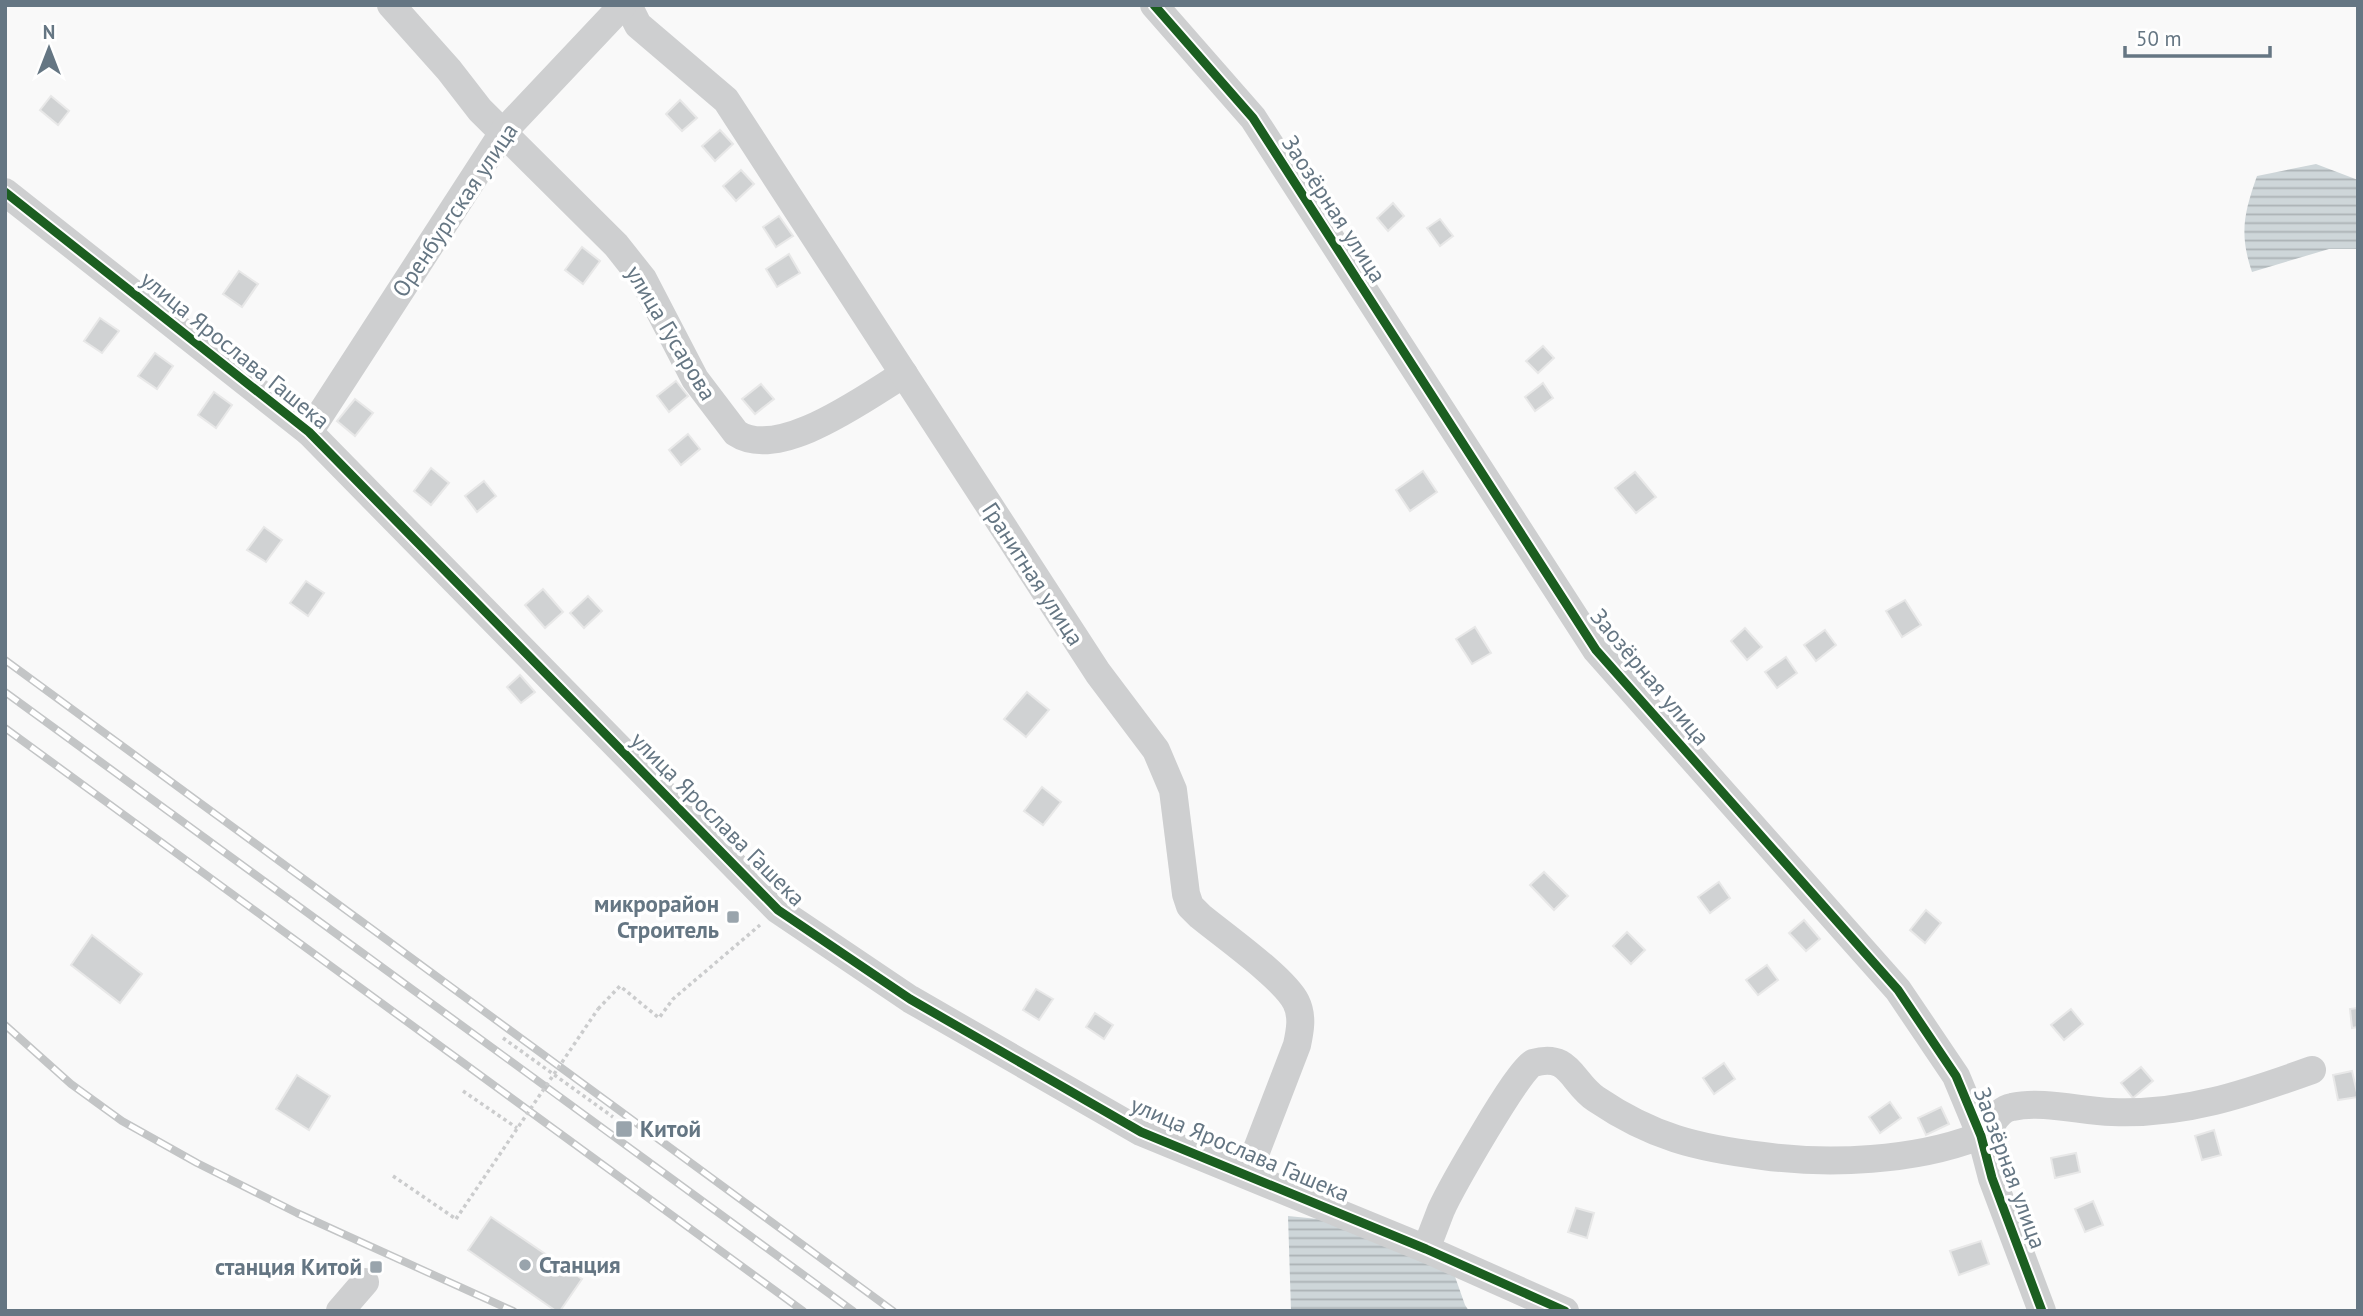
<svg xmlns="http://www.w3.org/2000/svg" width="2363" height="1316" viewBox="0 0 2363 1316" font-family="'PT Sans',sans-serif">
	<style>
		.water { fill: url(#water-rules) }
		.building { fill: #d0d2d3; stroke: #e8e8e8; stroke-width: 2 }
		.lines { fill: none; stroke-linecap: round; stroke-linejoin: round }
		.path { stroke: #cbcccd; stroke-width: 3.5; stroke-dasharray: 3.5 3.5; stroke-linecap: butt }
		.minor { stroke: #cecfd0; stroke-width: 28 }
		.rail-casing { stroke: #c3c5c6; stroke-width: 8 }
		.rail { stroke: #fff; stroke-width: 5; stroke-dasharray: 16; stroke-linecap: butt }
		.path-bridge { stroke: #cbcccd; stroke-width: 3.5; stroke-dasharray: 3.5 3.5; stroke-linecap: butt }
		.cycleway-casing { stroke: #fff; stroke-width: 13 }
		.cycleway { stroke: #1b5e20; stroke-width: 9 }
		.poi-dot { fill: #99a4ac; stroke: #fff; stroke-width: 2.5 }
		.labels { text-anchor: middle; stroke-width: 7; stroke-linejoin: round; paint-order: stroke }
		.street-label { font-size: 23px; fill: #657683; stroke: #fff }
		.poi-label { font-size: 23px; font-weight: bold; fill: #657683; stroke: #fff; text-anchor: end }
	</style>
	<defs>
		<pattern id="water-rules" width="6" height="5" patternUnits="userSpaceOnUse" patternTransform="scale(1.75)"><rect width="6" height="5" fill="#ced6d9"/><path d="M0 2.5h6" fill="none" stroke="#abb2b5"/></pattern>
	</defs>
	<rect width="100%" height="100%" fill="#f9f9f9"/>
	<g class="water">
		<path d="M 2316,164 L 2358,180 L 2358,249 L 2329,249 L 2252,272 C 2239,234 2244,213 2257,176 Z"/>
		<polygon points="1288,1216 1338,1221 1453,1271 1465,1305 1469,1311 1291,1311"/>
	</g>
	<g class="building">
		<polygon points="51,96 69,111 58,125 40,110"/>
		<polygon points="680,100 697,118 682,131 666,114"/>
		<polygon points="720,130 733,144 715,161 702,146"/>
		<polygon points="741,170 754,184 736,201 723,186"/>
		<polygon points="1393,203 1404,216 1388,231 1377,218"/>
		<polygon points="779,216 793,236 776,247 763,227"/>
		<polygon points="1440,219 1453,236 1440,246 1427,228"/>
		<polygon points="582,247 600,261 583,284 565,270"/>
		<polygon points="789,254 800,273 777,287 766,269"/>
		<polygon points="239,271 258,284 242,307 223,294"/>
		<polygon points="100,318 119,331 102,353 84,341"/>
		<polygon points="1543,346 1554,358 1538,373 1526,361"/>
		<polygon points="155,353 173,366 157,389 138,376"/>
		<polygon points="676,381 688,396 669,412 657,396"/>
		<polygon points="1543,383 1553,398 1535,411 1525,397"/>
		<polygon points="761,384 774,399 755,414 742,399"/>
		<polygon points="214,392 232,405 216,428 198,415"/>
		<polygon points="355,399 373,413 355,436 337,421"/>
		<polygon points="688,434 700,449 681,465 669,450"/>
		<polygon points="431,468 449,483 431,505 414,491"/>
		<polygon points="1423,471 1437,492 1410,511 1396,490"/>
		<polygon points="1635,472 1656,497 1636,513 1615,488"/>
		<polygon points="484,481 496,496 477,512 465,496"/>
		<polygon points="264,527 282,540 266,562 247,550"/>
		<polygon points="306,581 324,593 308,616 290,603"/>
		<polygon points="543,589 563,612 545,628 525,605"/>
		<polygon points="588,596 602,611 584,628 570,613"/>
		<polygon points="1905,600 1921,625 1902,637 1886,611"/>
		<polygon points="1475,627 1491,653 1472,664 1456,639"/>
		<polygon points="1745,628 1762,647 1747,660 1731,641"/>
		<polygon points="1825,630 1836,645 1816,661 1804,645"/>
		<polygon points="1786,657 1797,673 1777,688 1765,672"/>
		<polygon points="520,675 535,692 521,703 507,687"/>
		<polygon points="1027,692 1049,710 1026,737 1004,719"/>
		<polygon points="1042,787 1061,802 1043,825 1024,811"/>
		<polygon points="1544,872 1568,896 1554,910 1530,885"/>
		<polygon points="1719,882 1730,898 1710,913 1698,897"/>
		<polygon points="1926,910 1941,923 1925,943 1910,930"/>
		<polygon points="1804,920 1820,939 1806,951 1789,933"/>
		<polygon points="1627,932 1645,950 1631,964 1613,946"/>
		<polygon points="92,935 142,974 120,1003 71,965"/>
		<polygon points="1767,965 1778,980 1758,995 1746,980"/>
		<polygon points="1036,989 1053,999 1039,1020 1023,1010"/>
		<polygon points="2358,1008 2358,1027 2352,1028 2350,1009"/>
		<polygon points="2071,1009 2083,1024 2064,1040 2051,1025"/>
		<polygon points="1095,1013 1113,1025 1104,1039 1086,1027"/>
		<polygon points="1724,1063 1735,1079 1714,1094 1703,1078"/>
		<polygon points="2141,1067 2153,1081 2133,1098 2121,1083"/>
		<polygon points="2352,1071 2358,1097 2338,1100 2333,1075"/>
		<polygon points="297,1075 330,1096 309,1130 276,1109"/>
		<polygon points="1890,1102 1901,1118 1880,1133 1869,1117"/>
		<polygon points="1941,1107 1949,1124 1926,1135 1918,1118"/>
		<polygon points="2214,1130 2221,1155 2202,1160 2195,1136"/>
		<polygon points="2076,1153 2080,1172 2055,1178 2051,1158"/>
		<polygon points="2093,1201 2103,1225 2085,1232 2075,1209"/>
		<polygon points="1576,1208 1594,1213 1587,1238 1568,1232"/>
		<polygon points="491,1217 582,1279 560,1311 556,1311 468,1250"/>
		<polygon points="1981,1241 1989,1264 1959,1275 1950,1251"/>
	</g>
	<g class="lines">
		<g class="path">
			<polyline points="598,1009 620,986 659,1018 673,999 760,925"/>
			<polyline points="503,1038 613,1117"/>
			<polyline points="463,1091 517,1128"/>
			<polyline points="393,1176 456,1219"/>
		</g>
		<g class="minor">
			<path d="M 391,5 L 449,70 L 480,110 L 616,245 L 643,279 L 695,379 L 736,433 C 779,462 866,397 904,374"/>
			<path d="M 628,5 L 638,25 L 726,100 L 1098,673 L 1156,750 L 1173,790 L 1186,894 L 1190,906 L 1200,916 C 1223,935 1284,978 1296,1002 C 1303,1016 1300,1031 1297,1045 L 1247,1175"/>
			<polyline points="1154,5 1253,118 1596,650 1898,990 1956,1076 1981,1136 1992,1178 2042,1311"/>
			<polyline points="5,192 309,432 778,910 910,999 1141,1132 1426,1249 1565,1311"/>
			<polyline points="309,432 504,131 623,5"/>
			<path d="M 1426,1249 C 1431,1236 1436,1223 1441,1210 C 1450,1190 1519,1068 1533,1063 C 1570,1052 1571,1082 1596,1099 C 1652,1137 1697,1148 1763,1156 C 1830,1165 1914,1161 1977,1137 C 1992,1132 1994,1110 2012,1107 C 2043,1100 2081,1111 2112,1112 C 2184,1115 2245,1094 2312,1070"/>
			<polyline points="340,1311 365,1282"/>
		</g>
		<defs>
			<g id="rail">
				<polyline points="5,660 893,1311"/>
				<polyline points="5,692 853,1311"/>
				<polyline points="5,728 803,1311"/>
				<polyline points="5,1025 71,1084 122,1121 197,1163 297,1213 513,1311"/>
			</g>
		</defs>
		<use href="#rail" class="rail-casing"/>
		<use href="#rail" class="rail"/>
		<polyline class="path-bridge" points="456,1219 598,1009"/>
		<defs>
			<g id="cycleway">
				<polyline points="1154,5 1253,118 1596,650 1898,990 1956,1076 1981,1136 1992,1178 2042,1311"/>
				<polyline points="5,192 309,432 778,910 910,999 1141,1132 1426,1249 1565,1311"/>
			</g>
		</defs>
		<use href="#cycleway" class="cycleway-casing"/>
		<use href="#cycleway" class="cycleway"/>
	</g>
	<g class="poi-dot">
		<rect x="726" y="910" width="14" height="14" rx="3.5"/>
		<rect x="615" y="1120" width="18" height="18" rx="3.5"/>
		<circle cx="525" cy="1265" r="7"/>
		<rect x="369" y="1260" width="14" height="14" rx="3.5"/>
	</g>
	<g class="labels">
		<g class="street-label">
			<text transform="translate(1334 209) rotate(57)" y="8">Заозёрная улица</text>
			<text transform="translate(455 210) rotate(-56)" y="8">Оренбургская улица</text>
			<text transform="translate(671 333) rotate(59)" y="8">улица Гусарова</text>
			<text transform="translate(235 350) rotate(39)" y="8">улица Ярослава Гашека</text>
			<text transform="translate(1033 574) rotate(57)" y="8">Гранитная улица</text>
			<text transform="translate(1650 677) rotate(50)" y="8">Заозёрная улица</text>
			<text transform="translate(718 819) rotate(45)" y="8">улица Ярослава Гашека</text>
			<text transform="translate(1240 1149) rotate(23)" y="8">улица Ярослава Гашека</text>
			<text transform="translate(2010 1168) rotate(70)" y="8">Заозёрная улица</text>
		</g>
		<g class="poi-label">
			<text x="719" y="912">микрорайон<tspan x="719" dy="26">Строитель</tspan></text>
			<text x="640" y="1137" text-anchor="start">Китой</text>
			<text x="539" y="1273" text-anchor="start">Станция</text>
			<text x="362" y="1275">станция Китой</text>
		</g>
	</g>
	<rect width="2363" height="1316" fill="none" stroke="#657683" stroke-width="14"/>
	<g transform="translate(49 49)" stroke="#ffffff" stroke-width="5" paint-order="stroke">
	<path d="M0-5L12 26L0 18L-12 26Z" fill="#657683"/>
	<text y="-10" font-size="19" font-weight="bold" text-anchor="middle" fill="#657683">N</text>
	</g>
	<path d="M2125 46v10h145v-10" fill="none" stroke="#657683" stroke-width="3.5"/>
	<text x="2136" y="46" font-size="21" fill="#657683" stroke="#ffffff" stroke-width="5" paint-order="stroke">50 m</text>
</svg>
